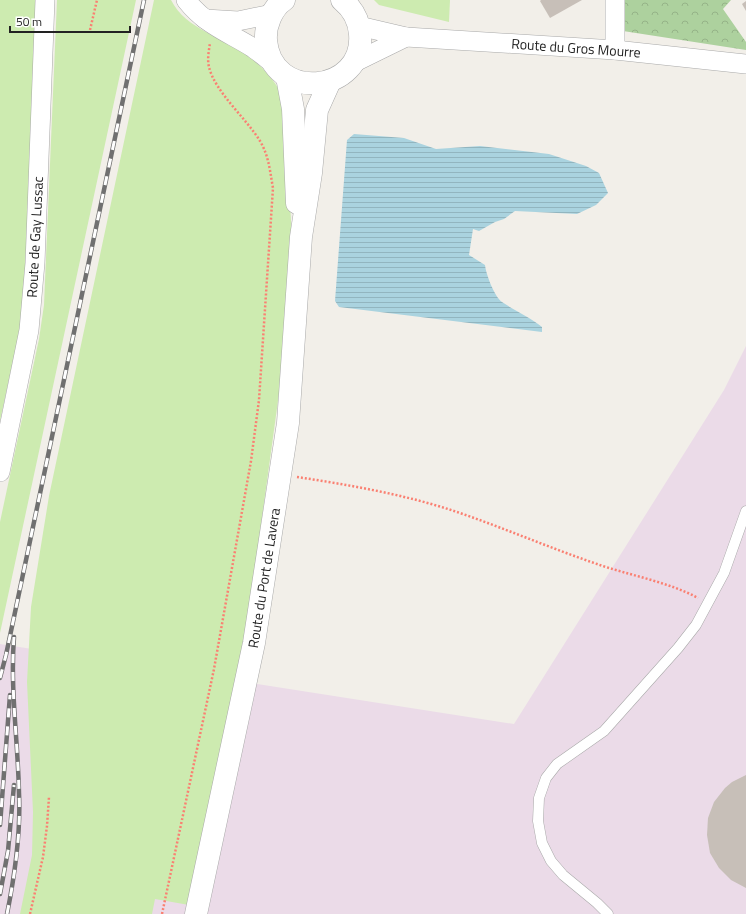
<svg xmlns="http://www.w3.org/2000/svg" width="746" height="914" viewBox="0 0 746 914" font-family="'Titillium Web',sans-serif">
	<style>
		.industrial { fill: #ebdbe8 }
		.grass { fill: #cdebb0 }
		.forest { fill: url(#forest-crowns) }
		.water { fill: url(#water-rules) }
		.building { fill: #c7bfb8 }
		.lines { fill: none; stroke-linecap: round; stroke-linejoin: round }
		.service-casing { stroke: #a9a9a9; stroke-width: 11 }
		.minor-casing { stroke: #a9a9a9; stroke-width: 20 }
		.tertiary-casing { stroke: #a9a9a9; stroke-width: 23 }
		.path { stroke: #fa8072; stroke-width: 2.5; stroke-dasharray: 2 2; stroke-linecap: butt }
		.service { stroke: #fff; stroke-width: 10 }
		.minor { stroke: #fff; stroke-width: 19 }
		.tertiary { stroke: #fff; stroke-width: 22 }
		.rail-casing { stroke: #707070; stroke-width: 4.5 }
		.rail { stroke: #fff; stroke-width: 3; stroke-dasharray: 9; stroke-linecap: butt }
		.labels { text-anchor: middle; stroke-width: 3; stroke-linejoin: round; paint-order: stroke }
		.street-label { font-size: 14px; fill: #222; stroke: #fff }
	</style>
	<defs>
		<pattern id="forest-crowns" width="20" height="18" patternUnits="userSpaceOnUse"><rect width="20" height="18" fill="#add19e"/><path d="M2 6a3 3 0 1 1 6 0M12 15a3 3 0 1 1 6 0" fill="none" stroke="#95b388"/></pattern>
		<pattern id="water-rules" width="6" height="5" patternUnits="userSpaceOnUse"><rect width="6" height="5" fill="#aad3df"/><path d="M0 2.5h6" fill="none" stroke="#92b5bf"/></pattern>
	</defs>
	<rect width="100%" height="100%" fill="#f2efe9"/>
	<polygon class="industrial" points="746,346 746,914 0,914 0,644 514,724 724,390"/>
	<g class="grass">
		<polygon points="0,0 37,0 25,271 20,329 0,421"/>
		<polygon points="57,0 136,0 0,633 0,522 39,339 44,305"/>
		<path d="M 154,0 L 171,0 C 186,30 224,37 248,55 C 262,66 276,82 284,98 L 292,238 L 280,386 L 258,547 L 236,687 L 189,905 L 155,899 L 152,914 L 20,914 L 32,855 L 33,812 L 27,682 L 31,607 L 49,496 Z"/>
		<polygon points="374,0 450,0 449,22 379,5"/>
	</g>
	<polygon class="forest" points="620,0 731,0 723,9 746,42 746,50 623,31"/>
	<path class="water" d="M 354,134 L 404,138 L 436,149 L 480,146 L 549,154 L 586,166 L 599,173 L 608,193 L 596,205 L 577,214 L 515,211 L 504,219 L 495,222 L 479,231 L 473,229 L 469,255 L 485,265 C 486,274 494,296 502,302 C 515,311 530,317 542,327 L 542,332 L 339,307 L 335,301 L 347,140 Z"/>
	<g class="building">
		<polygon points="541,0 582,0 550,18 540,1"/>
		<polygon points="746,1 746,11 742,4"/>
		<polygon points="746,775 746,888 731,880 719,868 710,853 707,835 708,818 714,802 725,788 732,782"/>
	</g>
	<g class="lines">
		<defs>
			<polyline id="service" points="608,914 597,903 563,875 551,861 542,843 538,821 539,798 546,778 557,764 604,731 678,648 696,625 724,573 746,511"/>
			<g id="minor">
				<path d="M 186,0 C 205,24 225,31 250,46 C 258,51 266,58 275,65"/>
				<polyline points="205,19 238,21 272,14"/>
				<polyline points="406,37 615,50 746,64"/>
				<polyline points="615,50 615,0"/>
				<polyline points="353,63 406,37 359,26"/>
				<polyline points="0,472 29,330 35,263 45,0"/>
			</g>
			<g id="tertiary">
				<path d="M 284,0 C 272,8 265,26 266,40 C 271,103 365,94 360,34 C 359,20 353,9 342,0"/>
				<polyline points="287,77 293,109 297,203"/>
				<polyline points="196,914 254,643 288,423 301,237 311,173 317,110 330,81"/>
			</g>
		</defs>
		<use href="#service" class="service-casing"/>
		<use href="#minor" class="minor-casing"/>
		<use href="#tertiary" class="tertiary-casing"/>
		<g class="path">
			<polyline points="90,30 97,0"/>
			<path d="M 297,477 C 350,485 407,495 457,512 C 504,528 550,548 597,564 C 628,575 669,582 698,598"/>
			<polyline points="30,914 43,857 47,826 49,797"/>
			<path d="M 162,914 L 214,669 L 251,461 L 259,400 L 273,188 C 270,172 269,156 260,141 C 246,118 215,92 209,67 C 207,59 209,50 210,43"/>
		</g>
		<use href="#service" class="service"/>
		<use href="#minor" class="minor"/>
		<use href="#tertiary" class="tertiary"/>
		<defs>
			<g id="rail">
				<polyline points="0,678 6,655 144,0"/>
				<polyline points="0,825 10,695"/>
				<polyline points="0,894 8,851 14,785"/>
				<path d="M 7,914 C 15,874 21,834 19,793 C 18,741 10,689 14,637"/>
			</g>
		</defs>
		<use href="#rail" class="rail-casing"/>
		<use href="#rail" class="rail"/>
	</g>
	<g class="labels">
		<g class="street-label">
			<text transform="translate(576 48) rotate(4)" y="5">Route du Gros Mourre</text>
			<text transform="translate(35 237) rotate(-87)" y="5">Route de Gay Lussac</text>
			<text transform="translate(264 578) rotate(-81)" y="5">Route du Port de Lavera</text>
		</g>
	</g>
	<path d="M10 26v6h120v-6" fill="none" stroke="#222222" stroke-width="2"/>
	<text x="16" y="26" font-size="12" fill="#222222" stroke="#ffffff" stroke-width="3" paint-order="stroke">50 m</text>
</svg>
